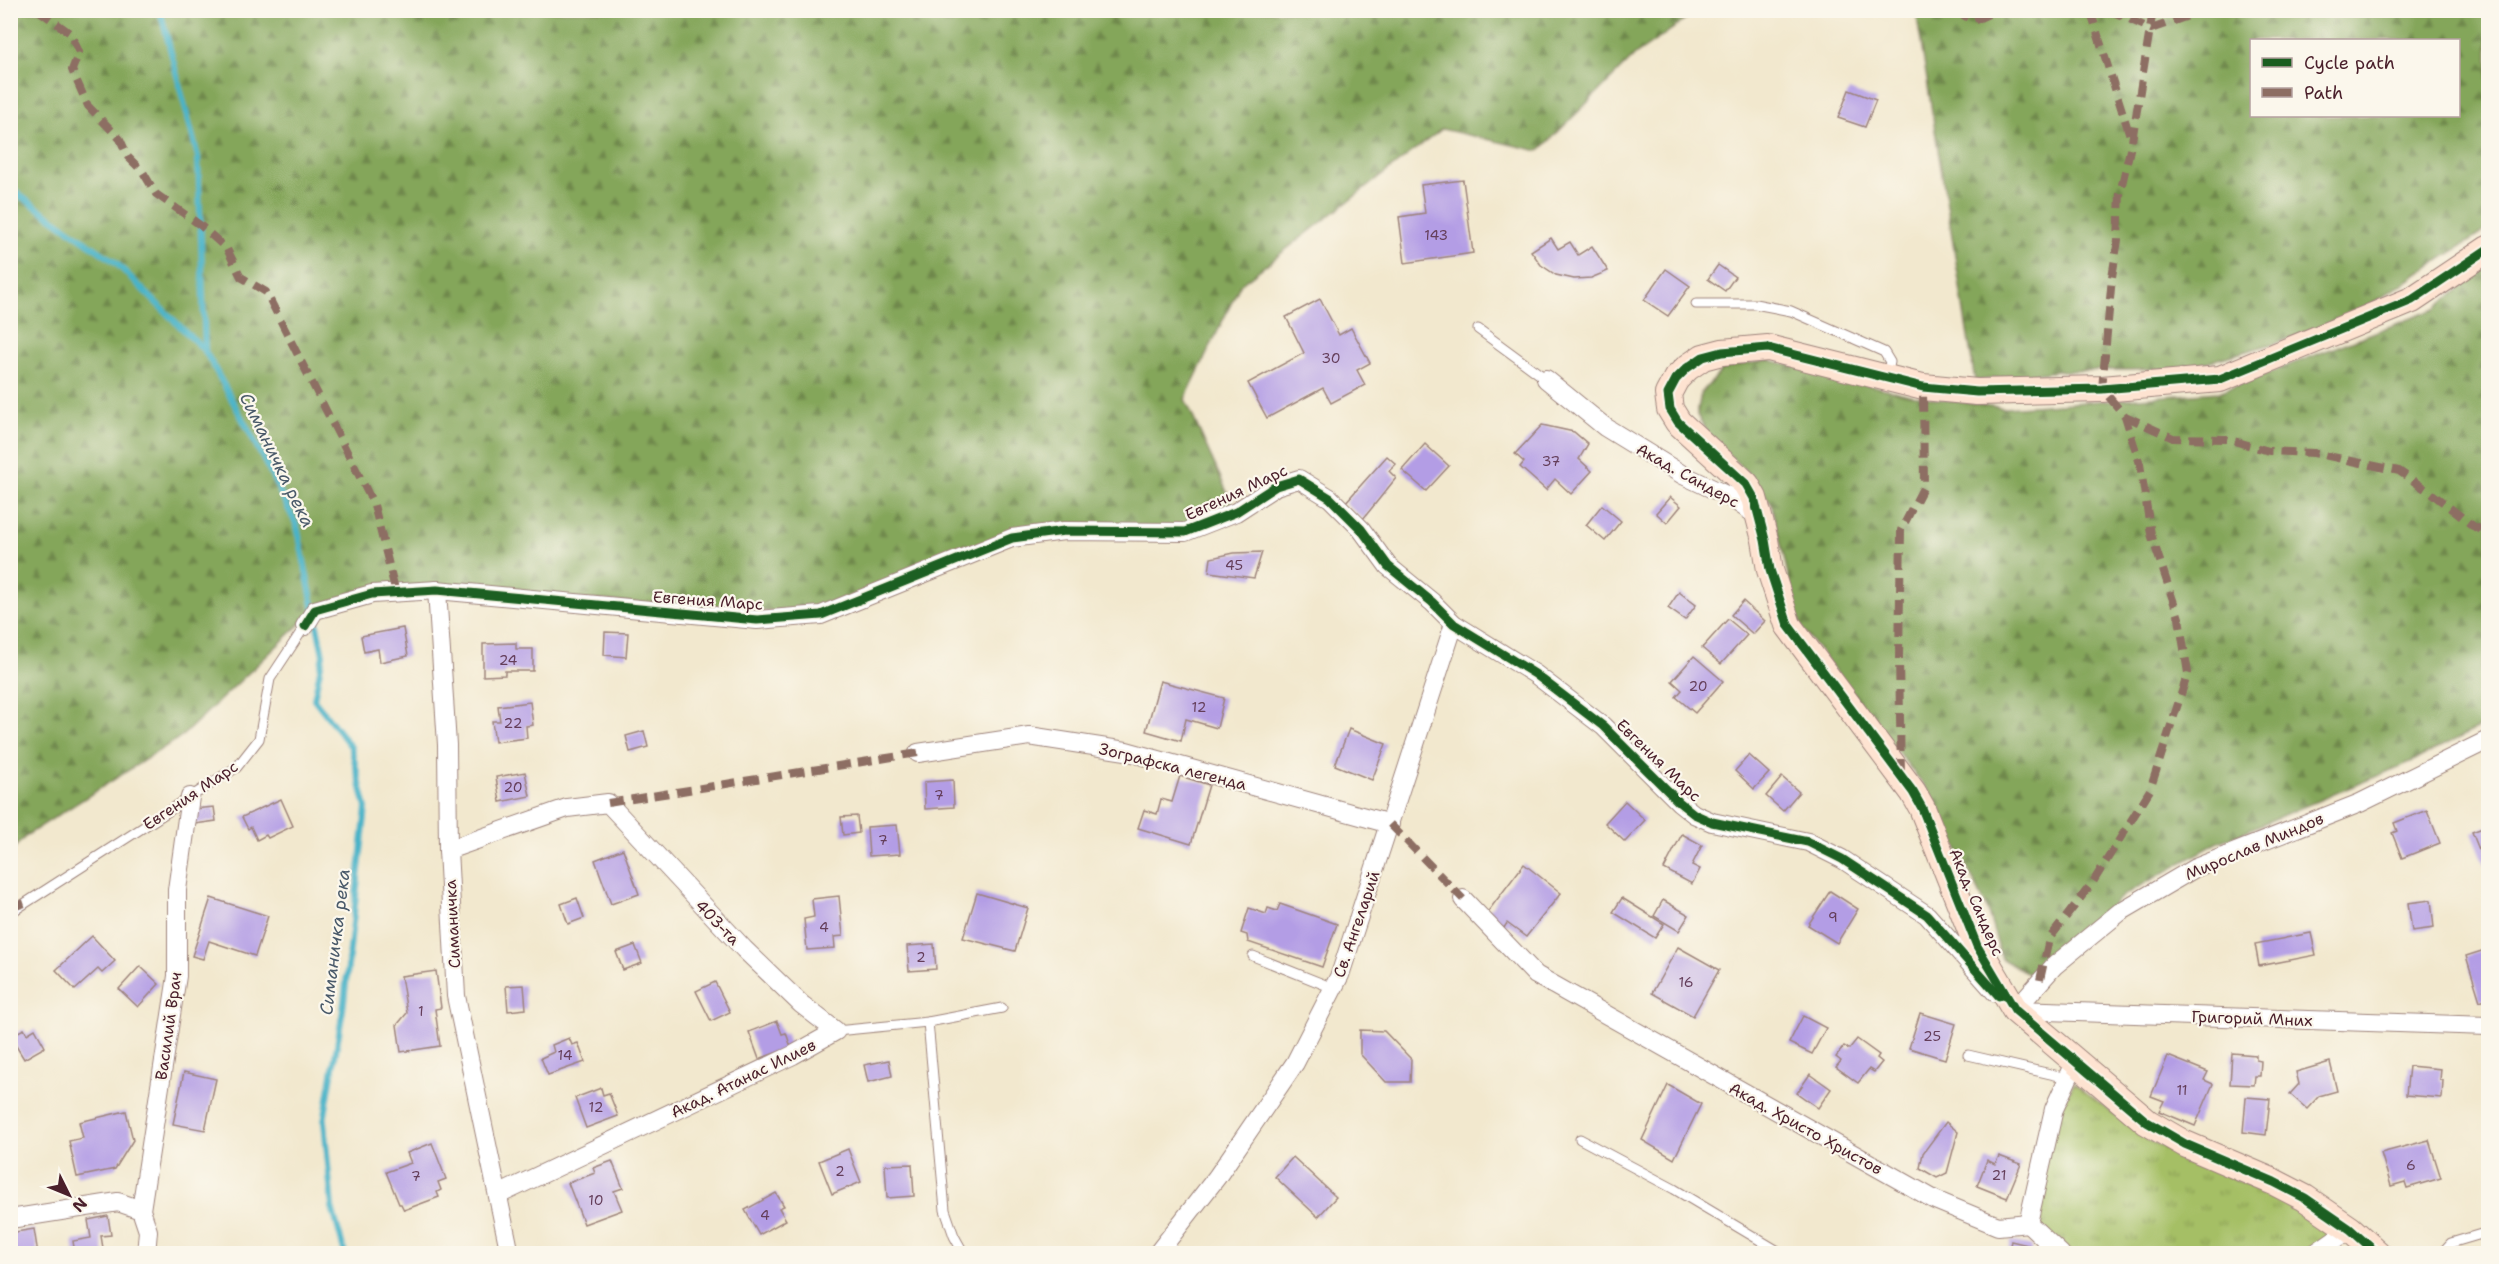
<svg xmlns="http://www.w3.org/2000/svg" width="2499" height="1264" viewBox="0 0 2499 1264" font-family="'Shantell Sans',sans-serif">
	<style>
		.grass { fill: url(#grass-tufts); stroke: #786f48; stroke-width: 1.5 }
		.forest { fill: url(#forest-firs); stroke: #676242; stroke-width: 1.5; fill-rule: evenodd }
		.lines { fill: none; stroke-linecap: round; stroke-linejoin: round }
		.stream { stroke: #4ab3c8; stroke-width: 6 }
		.building { fill: #b39de5 }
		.lane-casing { stroke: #9e847c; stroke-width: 11 }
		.street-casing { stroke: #9e847c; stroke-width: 20 }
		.secondary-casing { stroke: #9e847c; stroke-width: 28 }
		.lane { stroke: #fff; stroke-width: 9 }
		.street { stroke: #fff; stroke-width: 18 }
		.secondary { stroke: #fee3d1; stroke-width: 26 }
		.quiet { stroke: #8d6e63; stroke-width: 8; stroke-dasharray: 15 8; stroke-linecap: butt }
		.cycleway-casing { stroke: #fbf7ec; stroke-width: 13 }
		.cycleway { stroke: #1b5e20; stroke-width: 9 }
		.labels { text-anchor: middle; stroke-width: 4.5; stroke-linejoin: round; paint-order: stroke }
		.number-label { font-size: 14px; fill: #643e5a }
		.street-label { font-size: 16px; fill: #4a1f2b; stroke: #fbf7ec }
		.water-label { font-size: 18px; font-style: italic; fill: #4a5a6a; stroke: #fbf7ec }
	</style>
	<defs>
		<pattern id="grass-tufts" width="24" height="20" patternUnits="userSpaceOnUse" patternTransform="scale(1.5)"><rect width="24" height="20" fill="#a5bf65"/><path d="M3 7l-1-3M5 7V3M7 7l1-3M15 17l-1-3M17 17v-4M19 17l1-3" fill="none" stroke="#889b53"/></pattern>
		<pattern id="forest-firs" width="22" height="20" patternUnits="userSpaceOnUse" patternTransform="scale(1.5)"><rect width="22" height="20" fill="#84a65a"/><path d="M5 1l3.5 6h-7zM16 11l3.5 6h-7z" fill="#6e874b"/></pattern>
	</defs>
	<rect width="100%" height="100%" fill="#fbf7ec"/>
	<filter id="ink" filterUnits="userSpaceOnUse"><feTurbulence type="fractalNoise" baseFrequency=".0167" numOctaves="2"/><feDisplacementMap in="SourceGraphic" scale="12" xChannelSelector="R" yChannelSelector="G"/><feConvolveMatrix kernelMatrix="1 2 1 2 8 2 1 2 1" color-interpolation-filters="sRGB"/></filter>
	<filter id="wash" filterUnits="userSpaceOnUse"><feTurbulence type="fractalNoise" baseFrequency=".008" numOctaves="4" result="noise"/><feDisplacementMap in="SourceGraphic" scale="24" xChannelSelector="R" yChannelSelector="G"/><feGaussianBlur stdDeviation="1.35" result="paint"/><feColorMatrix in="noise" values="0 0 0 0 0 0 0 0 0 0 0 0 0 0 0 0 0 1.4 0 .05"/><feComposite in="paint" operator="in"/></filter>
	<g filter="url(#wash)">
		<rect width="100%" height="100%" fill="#f2e8ce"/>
		<polygon class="grass" points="2074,1083 2148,1140 2296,1206 2330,1235 2305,1253 2063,1254 2028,1227 2055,1116"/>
		<g class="forest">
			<polygon points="11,11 1698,11 1635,55 1539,151 1442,129 1240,285 1185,399 1236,512 1185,532 1012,538 821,615 437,590 315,610 182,736 27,835 11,851"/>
			<path d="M 1916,11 L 2488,11 L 2488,229 L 2337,326 L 2182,369 L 2058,371 L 1975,381 ZM 2252,40 L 2458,40 L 2458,116 L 2252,116 Z"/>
			<polygon points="2488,266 2488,723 2413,761 2217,843 2124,895 2030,975 2002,959 1986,906 1932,796 1800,626 1771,502 1746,471 1711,438 1697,415 1701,393 1724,368 1769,360 1909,395 2005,408 2219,392 2435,309"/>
		</g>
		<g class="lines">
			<g class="stream">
				<polyline points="160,10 198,157 205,351"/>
				<polyline points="10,186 22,197 115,262 205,351 248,429 297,526 323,655 314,699 351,747 366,808 343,1010 324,1121 332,1207 345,1254"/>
			</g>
		</g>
		<g id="blocks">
			<g class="building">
				<polygon points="1849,90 1876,100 1865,127 1838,118"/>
				<polygon points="1463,180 1473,253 1405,263 1399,217 1425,213 1421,185"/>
				<polygon points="1551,238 1558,249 1570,242 1578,255 1592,246 1608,271 1591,278 1574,279 1556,275 1541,265 1531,251"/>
				<polygon points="1718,265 1735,277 1725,291 1708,279"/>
				<polygon points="1666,269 1690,286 1668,316 1644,300"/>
				<polygon points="1320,299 1339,335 1351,328 1370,363 1357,370 1365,385 1331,403 1323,388 1267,418 1248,383 1304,353 1286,317"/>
				<polygon points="1542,425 1574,432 1588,444 1579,459 1592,471 1571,494 1555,479 1546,490 1520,467 1524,462 1515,454"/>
				<polygon points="1425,444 1449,466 1426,491 1402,470"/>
				<polygon points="1387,456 1396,464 1389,471 1396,478 1363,519 1345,503"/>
				<polygon points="1670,497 1681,506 1667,523 1656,513"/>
				<polygon points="1602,505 1621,521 1605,541 1586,525"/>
				<polygon points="1262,552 1254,578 1209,572 1211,558 1234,553"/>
				<polygon points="1679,592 1696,605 1685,620 1668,608"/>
				<polygon points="1743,601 1765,621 1753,634 1731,615"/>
				<polygon points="1728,619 1747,635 1721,664 1702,648"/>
				<polygon points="403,628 408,656 380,662 378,649 364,652 361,636"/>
				<polygon points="605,632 628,633 626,657 604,655"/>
				<polygon points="516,643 516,649 533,649 533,671 505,671 505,675 483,676 483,644"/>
				<polygon points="1694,656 1723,681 1695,713 1676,697 1682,690 1672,681"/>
				<polygon points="1160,681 1224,698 1217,728 1186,719 1181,741 1146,731"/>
				<polygon points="530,702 533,725 526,726 527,738 495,742 492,721 500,721 498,706"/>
				<polygon points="1349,729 1386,744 1372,780 1335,765"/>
				<polygon points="644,731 648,747 630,752 626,736"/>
				<polygon points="1749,755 1769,773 1754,789 1735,771"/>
				<polygon points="525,772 530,796 500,802 496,777"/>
				<polygon points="1180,776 1209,785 1191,844 1138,828 1144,810 1157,814 1161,799 1172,802"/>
				<polygon points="1782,777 1799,792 1783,811 1766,796"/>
				<polygon points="953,780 954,807 925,809 924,782"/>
				<polygon points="281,799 293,826 268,838 266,835 257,840 251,827 248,829 242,817"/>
				<polygon points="1625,801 1645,820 1625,842 1605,823"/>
				<polygon points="214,807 216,821 195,824 194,809"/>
				<polygon points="2427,810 2440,843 2402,858 2392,833 2397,831 2394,823"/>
				<polygon points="857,816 859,833 843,835 841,817"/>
				<polygon points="897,825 900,854 869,856 867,827"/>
				<polygon points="2488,826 2488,872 2472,832"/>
				<polygon points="1682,834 1702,845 1692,865 1700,869 1692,884 1664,869"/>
				<polygon points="623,849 639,894 611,904 595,860"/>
				<polygon points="1524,864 1561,893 1526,937 1507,923 1504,928 1486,914"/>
				<polygon points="1830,891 1858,909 1837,943 1808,925"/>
				<polygon points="977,893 1028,908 1015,951 963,938"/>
				<polygon points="839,896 843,936 834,937 835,948 807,950 804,919 814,917 812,899"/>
				<polygon points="211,898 268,916 255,956 209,941 203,959 192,956"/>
				<polygon points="577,898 584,918 568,924 561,904"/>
				<polygon points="1622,898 1664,924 1655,938 1613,912"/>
				<polygon points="1663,900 1689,915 1679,931 1654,916"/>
				<polygon points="2431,900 2434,928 2412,931 2408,903"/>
				<polygon points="1280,904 1337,924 1322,967 1248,942 1247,935 1241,933 1249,908 1266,914 1268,908 1277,911"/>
				<polygon points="2311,933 2316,955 2259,966 2255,944"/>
				<polygon points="92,936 115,961 102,973 98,969 75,990 56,970"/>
				<polygon points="934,944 936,969 909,971 907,946"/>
				<polygon points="635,945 642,963 623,970 616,952"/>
				<polygon points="1678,947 1719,970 1693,1016 1652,993"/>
				<polygon points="2488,949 2488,998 2480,1001 2466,956"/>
				<polygon points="140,966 159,984 138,1007 119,989"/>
				<polygon points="436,971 441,1008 435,1009 440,1046 401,1052 397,1025 407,1013 401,976"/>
				<polygon points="715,982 730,1012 711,1021 696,991"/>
				<polygon points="524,985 526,1009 508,1011 506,986"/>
				<polygon points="1920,1013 1956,1024 1945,1059 1909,1048"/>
				<polygon points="1803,1016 1826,1028 1812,1054 1789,1043"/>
				<polygon points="777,1021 782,1034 786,1033 791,1047 759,1059 749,1032"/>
				<polygon points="24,1029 27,1034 35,1029 45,1047 24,1059 10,1036"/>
				<polygon points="1360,1030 1384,1031 1411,1059 1410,1082 1386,1082 1360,1054"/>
				<polygon points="569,1038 572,1045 578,1043 585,1062 548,1075 541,1058 554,1052 552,1045"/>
				<polygon points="1857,1039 1879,1055 1877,1058 1882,1062 1874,1072 1869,1069 1858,1083 1836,1067 1841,1061 1836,1057 1844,1046 1849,1049"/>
				<polygon points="2232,1053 2256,1055 2256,1060 2261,1061 2260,1076 2255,1076 2254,1085 2230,1084"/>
				<polygon points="2168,1056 2208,1072 2204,1080 2213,1084 2195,1126 2159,1111 2164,1101 2151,1096"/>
				<polygon points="889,1060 892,1076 868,1082 864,1065"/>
				<polygon points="2330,1062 2337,1091 2319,1096 2307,1109 2290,1094 2299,1084 2296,1072"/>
				<polygon points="2409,1066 2441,1069 2440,1080 2443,1080 2442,1098 2406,1095"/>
				<polygon points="184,1072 216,1079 205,1130 173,1124"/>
				<polygon points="1810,1074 1831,1089 1818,1108 1797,1093"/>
				<polygon points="1668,1085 1701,1104 1674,1159 1642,1140"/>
				<polygon points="601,1088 603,1095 609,1093 618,1116 586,1128 575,1098"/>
				<polygon points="2246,1097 2270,1099 2266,1135 2243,1132"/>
				<polygon points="126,1111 133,1140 115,1169 77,1177 69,1141 83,1138 79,1122"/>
				<polygon points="1946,1122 1958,1132 1947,1173 1937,1178 1920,1168 1923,1153"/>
				<polygon points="2429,1140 2441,1178 2407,1188 2405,1182 2391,1186 2381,1153"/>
				<polygon points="432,1143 446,1179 438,1182 441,1190 437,1192 439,1197 404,1210 401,1204 399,1204 386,1172 411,1163 407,1153"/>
				<polygon points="848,1149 861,1182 832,1194 819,1161"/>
				<polygon points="1999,1156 2021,1164 2007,1198 1977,1186 1987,1160 1995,1164"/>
				<polygon points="1293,1157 1336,1197 1318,1217 1275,1177"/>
				<polygon points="612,1161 623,1188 614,1191 622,1210 584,1224 568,1183 595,1173 593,1168"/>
				<polygon points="912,1164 914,1196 887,1198 885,1165"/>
				<polygon points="776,1193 784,1206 779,1208 786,1220 759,1235 745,1210"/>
				<polygon points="108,1216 111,1235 101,1236 104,1254 75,1254 73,1241 91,1238 88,1220"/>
				<polygon points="34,1229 38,1254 10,1254 10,1233"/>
				<polygon points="2011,1241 2032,1246 2031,1254 2008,1254"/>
			</g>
		</g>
	</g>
	<g filter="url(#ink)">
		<use href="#blocks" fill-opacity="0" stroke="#9e847c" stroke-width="1.5"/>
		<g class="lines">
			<defs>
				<g id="lane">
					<polyline points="1696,304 1755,304 1791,311 1884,352 1890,362 1887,376"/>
					<polyline points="1478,329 1546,379"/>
					<polyline points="10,913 237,767 259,739 270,679 305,626"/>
					<polyline points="1253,956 1333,988"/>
					<polyline points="928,1022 945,1210 954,1236 964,1254"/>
					<polyline points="836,1031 928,1022 1002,1008"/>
					<polyline points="1968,1055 2068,1078"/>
					<polyline points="1580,1139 1674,1189 1783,1254"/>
					<polyline points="2441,1254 2451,1243 2488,1232"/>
				</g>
				<g id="street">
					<polyline points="1546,379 1605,427 1683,475 1728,496 1759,517"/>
					<polyline points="437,590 447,745 448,850 456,996 510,1254"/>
					<polyline points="305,626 315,610 372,594 437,590 757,620 821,615 1012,538 1064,531 1185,532 1236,512 1276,486 1299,479 1330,498 1361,529 1388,566 1432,602 1454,624 1535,674 1603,726 1679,802 1694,814 1712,822 1808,842 1842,859 1927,915 1996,993"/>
					<polyline points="918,753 1029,736 1126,751 1390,824"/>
					<polyline points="448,850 567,808 608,803 744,949 801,1004 836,1031 793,1055 498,1195"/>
					<polyline points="1463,899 1536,975 1935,1200 1998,1226 2028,1223"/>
					<polyline points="2015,1010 2054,966 2120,912 2195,868 2360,803 2488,740"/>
					<polyline points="2015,1010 2488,1026"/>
					<polyline points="10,1219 118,1202 141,1210"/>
					<polyline points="2028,1223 2054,1109 2075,1063"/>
					<polyline points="2028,1223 2061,1254"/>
					<polyline points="146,1254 148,1231 141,1210 177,976 177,890 190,797"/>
					<polyline points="1157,1254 1217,1177 1295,1063 1340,975 1454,624"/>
					<polyline points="2314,1254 2350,1229"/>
				</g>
				<polyline id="secondary" points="2378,1254 2350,1229 2305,1198 2274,1182 2185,1144 2147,1122 2015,1010 1977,946 1922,808 1913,792 1788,625 1770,570 1765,540 1754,498 1746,484 1678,422 1670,409 1668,394 1676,379 1687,368 1703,357 1722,352 1768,348 1923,387 1977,392 2102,389 2220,379 2412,300 2488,249"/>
			</defs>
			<use href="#lane" class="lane-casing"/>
			<use href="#street" class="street-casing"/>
			<use href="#secondary" class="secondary-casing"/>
			<use href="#lane" class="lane"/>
			<use href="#street" class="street"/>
			<use href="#secondary" class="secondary"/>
			<g class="quiet">
				<polyline points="38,10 70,33 79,52 72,70 88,106 120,139 128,157 143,172 156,194 200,225 227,249 241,277 266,292 374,505 396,593"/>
				<polyline points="1955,10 1973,21 1998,10"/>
				<polyline points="2090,10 2131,139"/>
				<polyline points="2109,10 2151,29 2205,10"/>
				<polyline points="2125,416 2173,438 2227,439 2269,451 2314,453 2399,471 2431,493 2473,526 2488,534"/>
				<polyline points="1901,774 1899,658 1901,530 1924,486 1923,387"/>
				<polyline points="608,803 918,753"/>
				<polyline points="1390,824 1463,899"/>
				<polyline points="10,908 25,903"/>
				<polyline points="2040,980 2049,939 2093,882 2150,790 2188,673 2179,618 2151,534 2140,464 2125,416 2102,389 2112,277 2118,240 2120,193 2132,141 2153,10"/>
			</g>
			<defs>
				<g id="cycleway">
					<polyline points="305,626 315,610 372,594 437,590 757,620 821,615 1012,538 1064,531 1185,532 1236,512 1276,486 1299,479 1330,498 1361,529 1388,566 1432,602 1454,624 1535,674 1603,726 1679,802 1694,814 1712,822 1808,842 1842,859 1927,915 1999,996"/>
					<polyline points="2378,1254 2350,1229 2305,1198 2274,1182 2185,1144 2147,1122 2015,1010 1977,946 1922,808 1913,792 1788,625 1770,570 1765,540 1754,498 1746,484 1678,422 1670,409 1668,394 1676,379 1687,368 1703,357 1722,352 1768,348 1923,387 1977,392 2102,389 2220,379 2412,300 2488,249"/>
				</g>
			</defs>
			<use href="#cycleway" class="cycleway-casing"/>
			<use href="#cycleway" class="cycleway"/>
		</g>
	</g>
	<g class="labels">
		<g class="number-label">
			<text x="1436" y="240">14З</text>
			<text x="1331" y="363">30</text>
			<text x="1551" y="466">37</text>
			<text x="1234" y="570">45</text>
			<text x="508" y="665">24</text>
			<text x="1698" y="691">20</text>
			<text x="1199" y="712">12</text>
			<text x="513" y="728">22</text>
			<text x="513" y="792">20</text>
			<text x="939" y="800">7</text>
			<text x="883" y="845">7</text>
			<text x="1833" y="922">9</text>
			<text x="824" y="932">4</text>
			<text x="921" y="962">2</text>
			<text x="1686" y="987">16</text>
			<text x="421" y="1016">1</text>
			<text x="1932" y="1041">25</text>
			<text x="565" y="1060">14</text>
			<text x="2182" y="1095">11</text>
			<text x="596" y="1112">12</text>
			<text x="2411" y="1170">6</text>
			<text x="840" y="1176">2</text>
			<text x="1999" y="1180">21</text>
			<text x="416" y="1181">7</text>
			<text x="596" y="1205">10</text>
			<text x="765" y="1220">4</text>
		</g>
		<g class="street-label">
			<text transform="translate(1688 475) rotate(29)" y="6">Акад. Сандерс</text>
			<text transform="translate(1236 492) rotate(-25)" y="6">Евгения Марс</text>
			<text transform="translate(708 600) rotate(4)" y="6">Евгения Марс</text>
			<text transform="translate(1659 760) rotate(44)" y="6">Евгения Марс</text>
			<text transform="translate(1173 766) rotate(14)" y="6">Зографска легенда</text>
			<text transform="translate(190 795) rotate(-34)" y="6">Евгения Марс</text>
			<text transform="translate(2254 846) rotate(-23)" y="6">Мирослав Миндов</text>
			<text transform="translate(1977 902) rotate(67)" y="6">Акад. Сандерс</text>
			<text transform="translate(718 922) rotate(46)" y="6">403-та</text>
			<text transform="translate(452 924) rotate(-93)" y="6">Симаничка</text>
			<text transform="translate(1356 924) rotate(-71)" y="6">Св. Ангеларий</text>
			<text transform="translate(2252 1018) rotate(2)" y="6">Григорий Мних</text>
			<text transform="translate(168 1026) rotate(-82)" y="6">Василий Врач</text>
			<text transform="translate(743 1078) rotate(-26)" y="6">Акад. Атанас Илиев</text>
			<text transform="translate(1806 1128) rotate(29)" y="6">Акад. Христо Христов</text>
		</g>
		<g class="water-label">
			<text transform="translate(277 460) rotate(64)" y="6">Симаничка река</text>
			<text transform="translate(335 942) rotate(-83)" y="6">Симаничка река</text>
		</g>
	</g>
	<rect width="2499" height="1264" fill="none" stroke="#fbf7ec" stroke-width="36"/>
	<rect x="2250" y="39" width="210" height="78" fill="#fbf7ec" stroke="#b4a19f" stroke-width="1.5"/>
	<rect x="2262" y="58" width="30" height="9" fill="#1b5e20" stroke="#b4a19f" stroke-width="1.5"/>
	<text x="2304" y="69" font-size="18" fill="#4a1f2b">Cycle path</text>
	<rect x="2262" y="88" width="30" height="9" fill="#8d6e63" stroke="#b4a19f" stroke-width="1.5"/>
	<text x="2304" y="99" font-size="18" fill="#4a1f2b">Path</text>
	<g transform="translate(69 1195) rotate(133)" stroke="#fbf7ec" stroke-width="4.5" paint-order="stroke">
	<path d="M0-4.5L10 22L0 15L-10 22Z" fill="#4a1f2b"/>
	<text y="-9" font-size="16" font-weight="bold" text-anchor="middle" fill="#4a1f2b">N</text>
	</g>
</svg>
